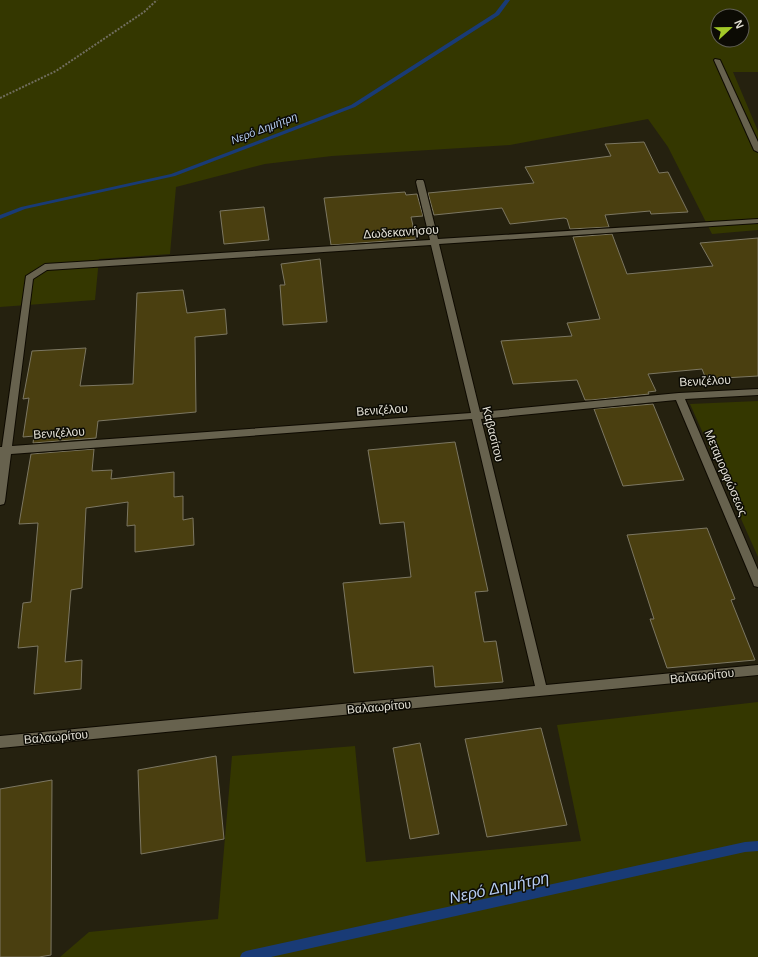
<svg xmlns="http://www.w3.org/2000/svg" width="758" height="957" viewBox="0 0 758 957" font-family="Helvetica,sans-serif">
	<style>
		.green { fill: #343700; fill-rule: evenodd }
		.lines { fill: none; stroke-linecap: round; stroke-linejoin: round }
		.stream { fill: #193b76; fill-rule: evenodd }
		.building { fill: #4a3f10; stroke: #7c7762 }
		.minor-casing { stroke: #0e0a00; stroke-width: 2 }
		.path { stroke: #716e5e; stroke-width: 2; stroke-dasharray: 2 1.5; stroke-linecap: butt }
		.minor { fill: #67624e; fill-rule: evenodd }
		.labels { text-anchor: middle; stroke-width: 3; stroke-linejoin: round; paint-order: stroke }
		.far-water-label { font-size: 11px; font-style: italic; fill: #b4caee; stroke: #0c0b04 }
		.street-label { font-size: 12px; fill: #e3e0d5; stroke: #0c0b04 }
		.near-water-label { font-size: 16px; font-style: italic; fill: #b4caee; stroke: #0c0b04 }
	</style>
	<rect width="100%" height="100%" fill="#25210f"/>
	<g class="green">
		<path d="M 0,0 L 758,0 L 758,72 L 733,72 L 758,131 L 758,230 L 712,234 L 668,147 L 648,119 L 510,145 L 332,156 L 265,164 L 176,187 L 170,254 L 99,259 L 95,300 L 0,307 ZM 718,16 L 742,16 L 742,40 L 718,40 Z"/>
		<polygon points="758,401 758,557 690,404"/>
		<polygon points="758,702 758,957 60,957 89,932 218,919 232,756 355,746 366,862 581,841 557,725"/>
	</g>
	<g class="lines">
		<g class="stream">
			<polygon points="505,0 510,0 499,15 355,107 175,176 25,209 0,219 0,215 21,207 171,174 351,105 495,13"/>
			<polygon points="758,841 758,851 745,852 271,957 240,957 242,953 246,951 745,842"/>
		</g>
	</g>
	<g class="building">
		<polygon points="644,142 659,173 668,172 688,212 651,214 650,211 605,215 609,227 570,229 567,219 564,218 510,224 502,208 434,215 428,193 534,183 525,167 611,156 605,144"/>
		<polygon points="405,192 406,195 417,194 423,216 411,217 416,239 331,245 324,198"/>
		<polygon points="264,207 269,240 224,244 220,211"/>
		<polygon points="612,234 627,274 713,266 700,243 758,238 758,376 706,379 702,369 648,374 656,391 648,392 649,394 591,400 585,400 577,380 513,384 501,341 572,336 567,323 600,319 573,237"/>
		<polygon points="320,259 327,322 283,325 280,285 285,285 281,264"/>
		<polygon points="183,290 187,313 225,309 227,334 195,337 196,412 98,421 96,438 33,443 34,436 23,437 29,398 23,399 32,351 86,348 80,386 133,384 137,293"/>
		<polygon points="653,404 684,480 623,486 594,409"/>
		<polygon points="455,442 488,591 475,592 484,642 496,641 503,682 435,687 433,666 354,673 343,583 411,577 404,522 380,524 368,450"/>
		<polygon points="94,449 92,471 112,470 111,479 174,472 174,497 183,496 183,520 193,518 194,545 135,552 135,525 127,526 128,502 86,508 82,588 71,590 65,662 82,660 81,689 34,694 38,646 18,648 23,603 31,602 38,523 19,524 31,454"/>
		<polygon points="707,528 735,599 731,600 755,660 667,668 650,619 654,619 627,535"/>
		<polygon points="541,728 567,825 487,837 465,739"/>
		<polygon points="420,743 439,834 410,839 393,748"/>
		<polygon points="216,756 224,839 141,854 138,770"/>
		<polygon points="52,780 51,955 39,957 0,957 0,789"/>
	</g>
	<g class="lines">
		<defs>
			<g id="minor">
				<polygon points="715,59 720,60 758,142 758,152 754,150 714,60"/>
				<path d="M 417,180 L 423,180 L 424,182 L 438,239 L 758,219 L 758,223 L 439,244 L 480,412 L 679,393 L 758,389 L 758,395 L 685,399 L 758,570 L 758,587 L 754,586 L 753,583 L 676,400 L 481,419 L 546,685 L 758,665 L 758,675 L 0,748 L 0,736 L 535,686 L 472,419 L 11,454 L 5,501 L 4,504 L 0,505 L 0,447 L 2,447 L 26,276 L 45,264 L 430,240 L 416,182 ZM 431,245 L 471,413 L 12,446 L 33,279 L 47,270 Z"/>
			</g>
		</defs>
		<use href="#minor" class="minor-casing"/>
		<polyline class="path" points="0,98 56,71 144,12 157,0"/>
		<use href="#minor" class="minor"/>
	</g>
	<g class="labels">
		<g class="far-water-label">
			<text transform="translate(264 128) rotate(-21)" y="4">Νερό Δημήτρη</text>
		</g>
		<g class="street-label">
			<text transform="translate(401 232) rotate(-4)" y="4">Δωδεκανήσου</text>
			<text transform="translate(705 381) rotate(-3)" y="4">Βενιζέλου</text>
			<text transform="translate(382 410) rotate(-4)" y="4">Βενιζέλου</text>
			<text transform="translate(59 433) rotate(-4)" y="4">Βενιζέλου</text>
			<text transform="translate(493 434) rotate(76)" y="4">Καβασίτου</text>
			<text transform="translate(726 473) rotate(67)" y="4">Μεταμορφώσεως</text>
			<text transform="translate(702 676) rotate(-6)" y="4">Βαλαωρίτου</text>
			<text transform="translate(379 707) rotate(-5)" y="4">Βαλαωρίτου</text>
			<text transform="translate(56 737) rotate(-5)" y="4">Βαλαωρίτου</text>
		</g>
		<g class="near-water-label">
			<text transform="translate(499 887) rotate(-12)" y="6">Νερό Δημήτρη</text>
		</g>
	</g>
	<g transform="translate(730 28) rotate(68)"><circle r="19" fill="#0c0b04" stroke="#626058"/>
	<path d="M0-3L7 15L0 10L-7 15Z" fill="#a2c928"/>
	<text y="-6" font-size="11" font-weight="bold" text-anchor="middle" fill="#e3e0d5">N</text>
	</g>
</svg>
